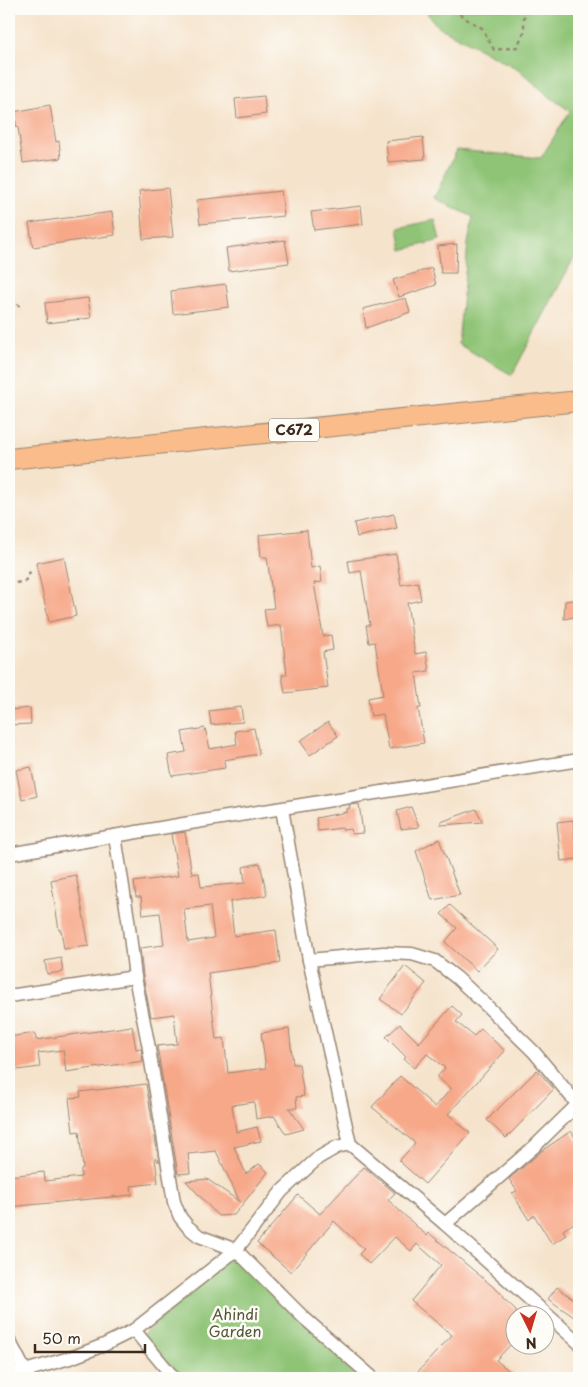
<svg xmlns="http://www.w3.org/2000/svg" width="588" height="1387" viewBox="0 0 588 1387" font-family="'Playpen Sans',sans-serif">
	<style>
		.green { fill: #8fc476; stroke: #65774a }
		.building { fill: #f7a889; fill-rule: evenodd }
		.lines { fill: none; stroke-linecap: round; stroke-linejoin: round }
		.street-casing { stroke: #988674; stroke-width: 15 }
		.primary-casing { stroke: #988674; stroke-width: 22 }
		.path { stroke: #988674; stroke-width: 2.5; stroke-dasharray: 4 4; stroke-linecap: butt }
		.street { stroke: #fff; stroke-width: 12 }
		.primary { stroke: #f9bc8a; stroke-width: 20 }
		.labels { text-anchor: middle; stroke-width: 5; stroke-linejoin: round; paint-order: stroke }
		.shield { fill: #fdfcf7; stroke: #75695f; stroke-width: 1 }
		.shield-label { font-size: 14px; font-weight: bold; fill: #3b2a1e }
		.park-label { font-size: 15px; fill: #545838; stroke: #fdfcf7 }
	</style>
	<rect width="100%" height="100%" fill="#fdfcf7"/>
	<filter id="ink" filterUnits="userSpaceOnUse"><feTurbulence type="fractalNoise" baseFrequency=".02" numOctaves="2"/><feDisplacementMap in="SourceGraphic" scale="10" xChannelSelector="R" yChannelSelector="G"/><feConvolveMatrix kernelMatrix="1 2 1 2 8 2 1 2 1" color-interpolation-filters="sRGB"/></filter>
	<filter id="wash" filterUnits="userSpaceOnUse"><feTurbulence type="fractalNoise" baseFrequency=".0096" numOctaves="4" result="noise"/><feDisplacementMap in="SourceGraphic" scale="20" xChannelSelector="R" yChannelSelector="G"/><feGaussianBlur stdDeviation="1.12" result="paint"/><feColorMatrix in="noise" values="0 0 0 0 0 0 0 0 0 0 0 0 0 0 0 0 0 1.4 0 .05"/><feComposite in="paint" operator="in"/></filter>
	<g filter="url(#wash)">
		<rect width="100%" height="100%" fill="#f5e3cb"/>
		<g class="green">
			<polygon points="424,9 579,9 579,248 512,375 458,344 468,244 473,217 434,198 457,150 541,158 570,111 550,97 518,69 437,26"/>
			<polygon points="435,220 440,240 402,250 398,228"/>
			<polygon points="236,1250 374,1378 174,1378 140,1337"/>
		</g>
		<g id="blocks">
			<g class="building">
				<polygon points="264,96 266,114 237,118 235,99"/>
				<polygon points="50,105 56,142 59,141 61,158 23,163 18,127 17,128 14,112"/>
				<polygon points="423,137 425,159 388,162 386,141"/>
				<polygon points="168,188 173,237 143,239 139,191"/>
				<polygon points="281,191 284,216 200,224 197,200"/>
				<polygon points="361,206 363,224 314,230 311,212"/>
				<polygon points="112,212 115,235 33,247 29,223"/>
				<polygon points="285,240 289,263 229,271 226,248"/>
				<polygon points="457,244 456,273 441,273 438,246"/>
				<polygon points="432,268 436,285 399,297 393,280"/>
				<polygon points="226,284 229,307 173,314 171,291"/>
				<polygon points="88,298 91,318 47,323 45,303"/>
				<polygon points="406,298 410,312 366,328 363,309"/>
				<polygon points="394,514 397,528 357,537 354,523"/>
				<polygon points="307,530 311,568 320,566 322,582 314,583 323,636 331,635 333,650 323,652 328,688 285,693 282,675 287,675 281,625 267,627 264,609 274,608 267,557 261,557 259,535"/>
				<polygon points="396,554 401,585 418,582 421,600 407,603 415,654 426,652 429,671 416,673 421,708 418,708 424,743 389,749 383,714 371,716 368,698 383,695 375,642 369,643 366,625 370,625 361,571 350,573 348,561"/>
				<polygon points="64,557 76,616 49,622 36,563"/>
				<polygon points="579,599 579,616 564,619 565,601"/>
				<polygon points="241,707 243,722 211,725 209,711"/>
				<polygon points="30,708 31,724 9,725 9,710"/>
				<polygon points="328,722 338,736 310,755 300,741"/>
				<polygon points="205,728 210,749 237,744 235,731 254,728 259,754 224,760 225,768 172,776 168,755 186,752 182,732"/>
				<polygon points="31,767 37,796 22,800 16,770"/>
				<polygon points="359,804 363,833 352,834 351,829 343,830 342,828 318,831 316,818 347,812 347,809 350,808 349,805"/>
				<polygon points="411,807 419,827 401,829 397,811"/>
				<polygon points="476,809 483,822 441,825 441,822"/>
				<polygon points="573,820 578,859 561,861 557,822"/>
				<path d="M 185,832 L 192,874 L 199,873 L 201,887 L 245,883 L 243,867 L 260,863 L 267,895 L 230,902 L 234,936 L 276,930 L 280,963 L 208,973 L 216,1039 L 224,1038 L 228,1073 L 266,1068 L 261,1033 L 289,1029 L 293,1064 L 299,1064 L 304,1096 L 296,1097 L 297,1108 L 289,1108 L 304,1129 L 286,1134 L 274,1116 L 256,1119 L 254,1102 L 232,1105 L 236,1132 L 257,1127 L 261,1141 L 234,1147 L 246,1174 L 259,1164 L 268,1172 L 234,1215 L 218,1216 L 186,1181 L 207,1179 L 240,1202 L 216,1151 L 188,1154 L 190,1173 L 178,1174 L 157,1046 L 177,1044 L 174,1014 L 151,1017 L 143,976 L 140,948 L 164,945 L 160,913 L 143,915 L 141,897 L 136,897 L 134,882 L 178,876 L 171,834 ZM 210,906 L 214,938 L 188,942 L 184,909 Z"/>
				<polygon points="439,839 460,895 432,900 416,851"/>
				<polygon points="76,875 89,946 64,949 61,930 59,930 51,880"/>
				<polygon points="450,905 498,949 477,971 445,942 457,928 441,914"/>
				<polygon points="61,958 63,972 47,974 45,961"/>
				<polygon points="405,966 426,983 401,1014 380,999"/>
				<polygon points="452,1006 462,1015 456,1022 474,1036 481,1029 505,1051 448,1114 470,1133 425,1184 399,1161 415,1143 372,1107 400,1076 435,1107 451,1089 437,1077 445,1068 427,1054 414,1068 404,1059 406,1057 386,1037 400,1024 419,1043"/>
				<polygon points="132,1026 136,1049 141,1048 143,1061 66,1072 63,1050 38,1053 40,1067 9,1071 9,1037 35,1033 36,1040"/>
				<polygon points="537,1070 554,1089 506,1138 487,1120"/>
				<polygon points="146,1084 159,1162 155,1158 158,1183 131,1186 132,1195 9,1207 9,1176 44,1172 45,1181 81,1177 81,1169 83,1168 79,1131 73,1132 69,1098 81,1097 80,1092"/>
				<polygon points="571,1131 579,1144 579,1220 563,1230 566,1235 552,1244 534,1215 529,1220 512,1193 517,1191 509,1179 543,1150"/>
				<polygon points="364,1167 395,1193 388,1200 427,1236 429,1233 503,1295 502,1297 516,1310 516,1339 496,1360 518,1378 412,1378 452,1335 411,1301 441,1265 417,1244 411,1251 395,1237 369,1264 359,1254 364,1249 334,1221 291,1272 257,1243 298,1195 320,1214"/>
				<polygon points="557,1287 579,1303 579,1310 574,1317 548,1299"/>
			</g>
		</g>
	</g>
	<g filter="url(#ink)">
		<use href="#blocks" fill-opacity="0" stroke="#988674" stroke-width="1"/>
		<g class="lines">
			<defs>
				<g id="street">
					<polyline points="282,809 309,960 350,1144"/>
					<polyline points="115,836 128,919 135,977 148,1043 174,1202 180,1217 188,1227 199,1236 236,1250 303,1317 373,1378"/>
					<polyline points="9,854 184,824 579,760"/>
					<polyline points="309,960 383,953 412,954 435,961 457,978 487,1006 534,1052 579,1106"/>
					<polyline points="9,996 135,977"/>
					<polyline points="445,1224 535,1146 579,1103"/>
					<polyline points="134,1330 174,1378"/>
					<polyline points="9,1340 25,1371 73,1357 104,1345 134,1330 236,1250 282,1191 318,1158 337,1147 350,1144 445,1224 579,1343"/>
					<polyline points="9,1373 25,1371 28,1376"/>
				</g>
				<polyline id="primary" points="9,459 579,401"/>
			</defs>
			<use href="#street" class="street-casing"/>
			<use href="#primary" class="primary-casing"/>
			<g class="path">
				<polyline points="453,9 468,20 482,28 494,50 517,47 524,32 524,9"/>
				<polyline points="9,306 20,305"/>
				<polyline points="9,587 16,583 25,581 31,570"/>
			</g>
			<use href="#street" class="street"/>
			<use href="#primary" class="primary"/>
		</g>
	</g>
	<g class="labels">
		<rect class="shield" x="269" y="418.5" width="50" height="23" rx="4"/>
		<g class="shield-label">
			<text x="294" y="435">C672</text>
		</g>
		<g class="park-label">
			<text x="235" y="1320">Ahindi<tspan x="235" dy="17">Garden</tspan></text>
		</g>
	</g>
	<rect width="588" height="1387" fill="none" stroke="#fdfcf7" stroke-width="30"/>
	<g transform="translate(530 1330) rotate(175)"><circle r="24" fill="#fdfcf7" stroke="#afa8a0"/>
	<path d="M0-4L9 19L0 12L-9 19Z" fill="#c8321e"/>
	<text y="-8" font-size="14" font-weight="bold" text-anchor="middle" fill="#3b2a1e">N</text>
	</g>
	<path d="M35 1344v8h110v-8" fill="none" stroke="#3b2a1e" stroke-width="2.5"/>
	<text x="42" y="1344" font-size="15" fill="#3b2a1e" stroke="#fdfcf7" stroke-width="4" paint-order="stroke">50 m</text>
</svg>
